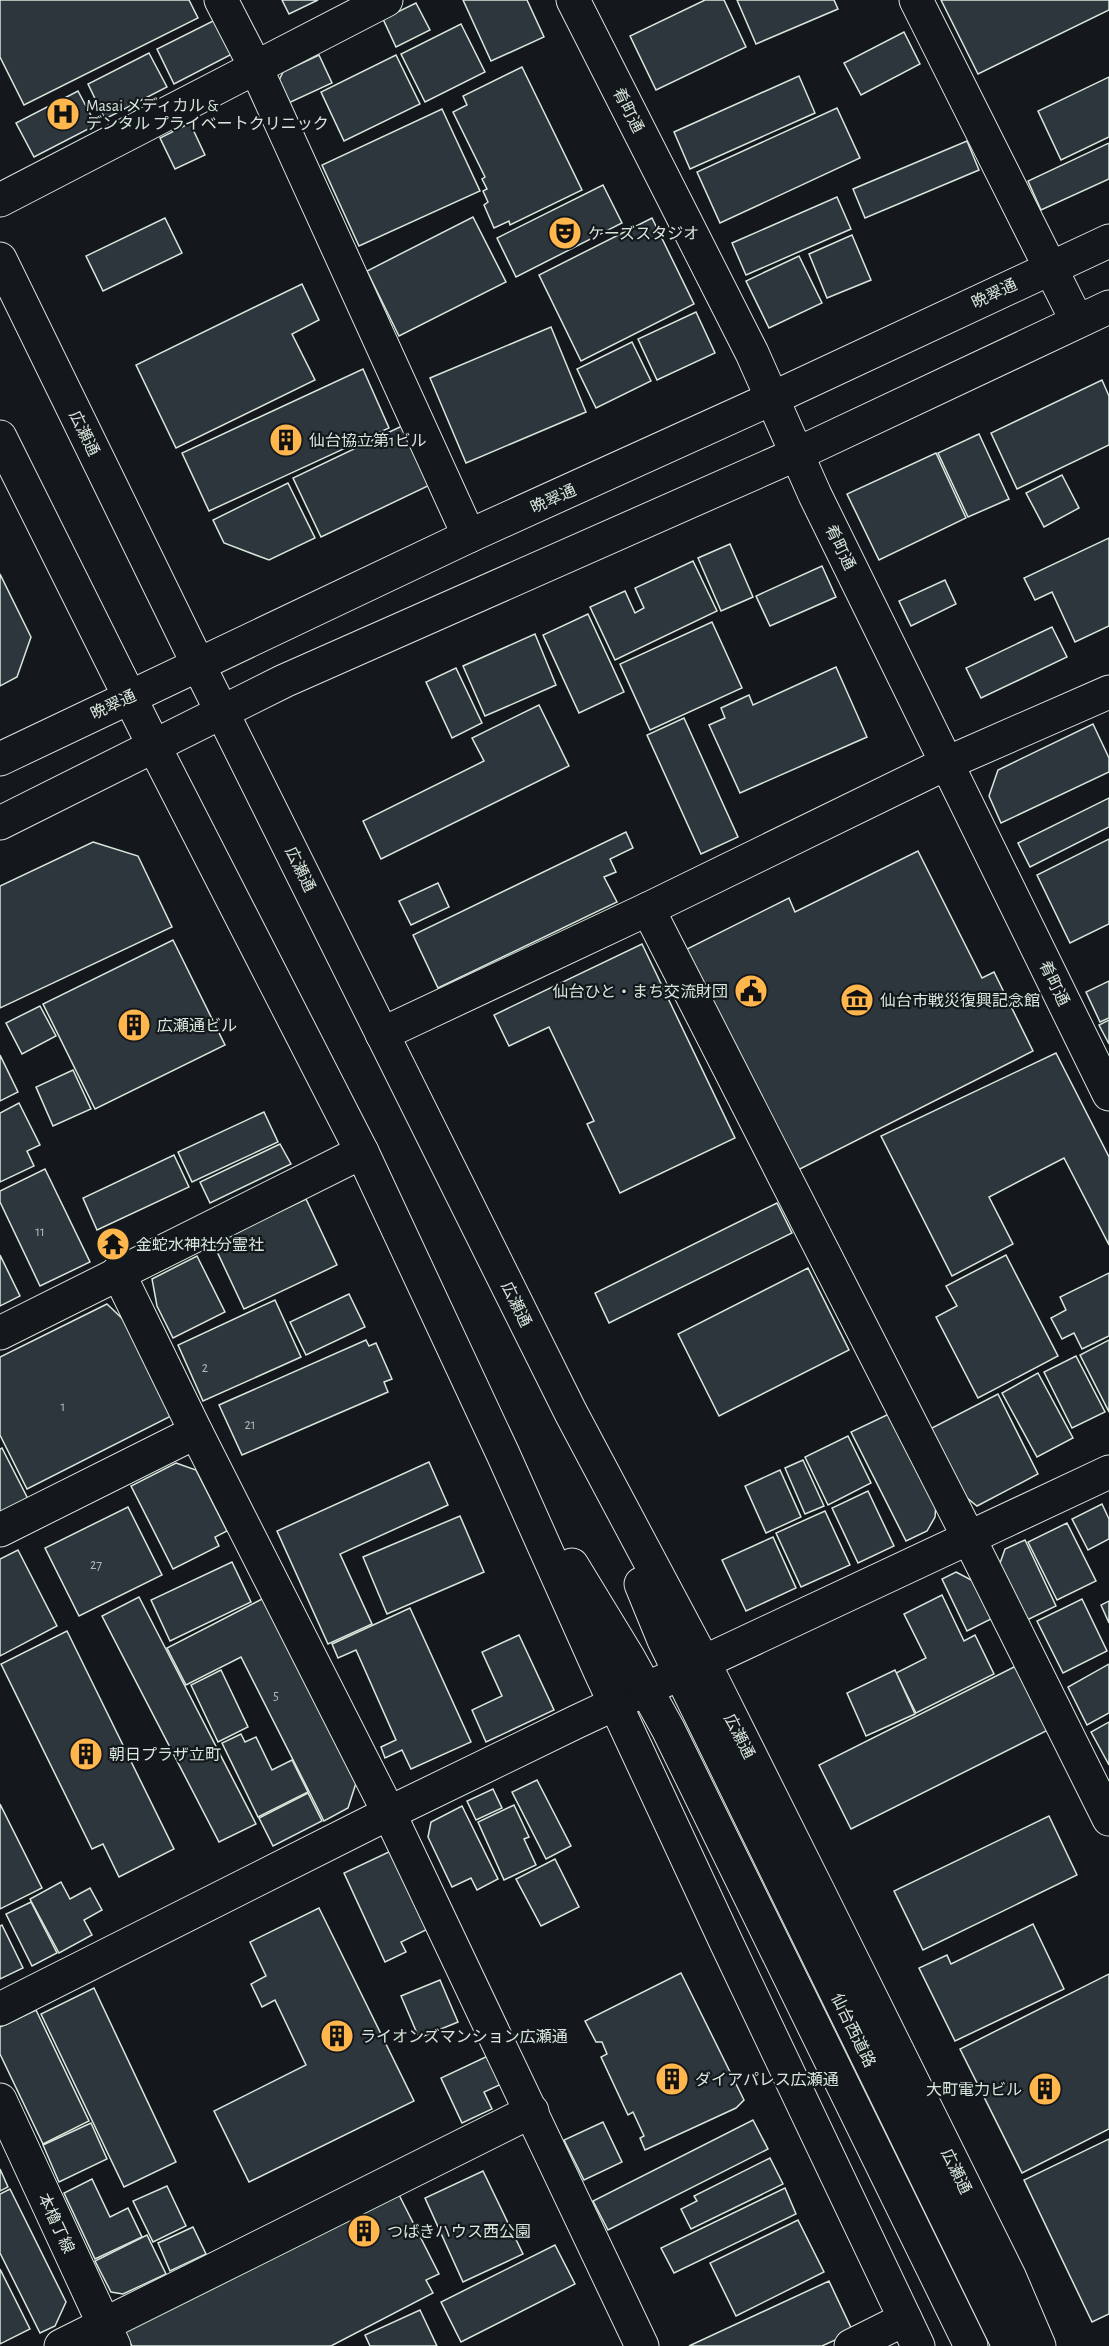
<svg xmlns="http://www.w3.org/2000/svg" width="1109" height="2346" viewBox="0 0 1109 2346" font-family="'Alegreya Sans','Noto Sans JP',sans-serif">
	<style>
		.building { fill: #2c363c; stroke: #d8e6dc; stroke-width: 1.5 }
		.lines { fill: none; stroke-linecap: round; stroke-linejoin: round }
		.street-casing { stroke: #d8e6dc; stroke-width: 35 }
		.secondary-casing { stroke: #d8e6dc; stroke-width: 35 }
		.highway-casing { stroke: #d8e6dc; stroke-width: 35 }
		.street { stroke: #14181c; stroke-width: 33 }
		.secondary { stroke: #14181c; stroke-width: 33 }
		.highway { stroke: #14181c; stroke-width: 33 }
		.labels { text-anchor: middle; stroke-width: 4.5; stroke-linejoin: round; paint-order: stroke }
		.number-label { font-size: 14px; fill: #adbab4 }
		.poi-label { font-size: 16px; fill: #d8e6dc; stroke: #14181c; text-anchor: start }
		.street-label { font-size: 16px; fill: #d8e6dc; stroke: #14181c }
	</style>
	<rect width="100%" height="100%" fill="#14181c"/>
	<g class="building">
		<polygon points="0,0 189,0 198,18 24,105 0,57"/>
		<polygon points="282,0 318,0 289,14"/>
		<polygon points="463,0 527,0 544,37 491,61"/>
		<polygon points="705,0 724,0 746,47 656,90 630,36"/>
		<polygon points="737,0 834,0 838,9 756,44"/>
		<polygon points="941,0 1109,0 1109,10 978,74"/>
		<polygon points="416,3 430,30 396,47 383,19"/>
		<polygon points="219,18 236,52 174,84 157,49"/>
		<polygon points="461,24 485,72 425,102 401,54"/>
		<polygon points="904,32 920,64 861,95 844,63"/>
		<polygon points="149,53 167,87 105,119 88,84"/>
		<polygon points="319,55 332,83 282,106 275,89 283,72"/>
		<polygon points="396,55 420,104 344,141 321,92"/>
		<polygon points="522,67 582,190 510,225 509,221 494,228 484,205 488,202 483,191 487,189 482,179 485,177 453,112 467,105 463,96"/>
		<polygon points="799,76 815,113 690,169 674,132"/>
		<polygon points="1109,77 1109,137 1061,160 1038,111"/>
		<polygon points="78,91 96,125 34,157 16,123"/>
		<polygon points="837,108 860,158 720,223 697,172"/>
		<polygon points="442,109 480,191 359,246 322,165"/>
		<polygon points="190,123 205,155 175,169 160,138"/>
		<polygon points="967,141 979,170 865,218 853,189"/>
		<polygon points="1109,143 1109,179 1041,210 1028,181"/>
		<polygon points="603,185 622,223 516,277 497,238"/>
		<polygon points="837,197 851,229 746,275 732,243"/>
		<polygon points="473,217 506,282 399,336 367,271"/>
		<polygon points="165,218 182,253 103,291 86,256"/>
		<polygon points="652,218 694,304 581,361 539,275"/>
		<polygon points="852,235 871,280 827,298 809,254"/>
		<polygon points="799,256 822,303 769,328 746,281"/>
		<polygon points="302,284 319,320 292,334 315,380 176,448 136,365"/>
		<polygon points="696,312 715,353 657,380 638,339"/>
		<polygon points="551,327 586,412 466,463 430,378"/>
		<polygon points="632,342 651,381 596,408 577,369"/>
		<polygon points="363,369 389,428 209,511 182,453"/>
		<polygon points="1102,380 1109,396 1109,445 1017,489 991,433"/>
		<polygon points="404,425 432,484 321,537 293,478"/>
		<polygon points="979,434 1009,499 968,517 938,453"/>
		<polygon points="936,453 966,518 879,560 847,494"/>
		<polygon points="1062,475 1079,508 1044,527 1026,493"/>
		<polygon points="288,483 315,538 269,560 224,543 213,520"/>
		<polygon points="1109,538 1109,626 1075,642 1052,592 1035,600 1024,578"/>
		<polygon points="730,544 753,597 721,611 698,558"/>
		<polygon points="693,561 717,611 615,660 590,607 625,591 635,613 644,608 635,588"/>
		<polygon points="822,566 836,597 770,626 756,596"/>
		<polygon points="0,574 31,637 17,677 0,686"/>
		<polygon points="945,580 956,604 911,626 899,601"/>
		<polygon points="588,614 624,692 579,713 543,635"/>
		<polygon points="712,622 742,688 650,730 620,664"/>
		<polygon points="1052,627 1067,657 981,698 966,668"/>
		<polygon points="535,634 556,685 485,716 463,666"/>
		<polygon points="836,667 867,737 740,793 709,725 725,718 721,708 749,695 753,705"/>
		<polygon points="456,668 482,723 452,738 426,682"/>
		<polygon points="539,705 569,766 381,859 363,821 484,761 472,738"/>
		<polygon points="684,718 738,837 701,854 647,735"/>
		<polygon points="1093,724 1109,758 1109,772 1001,823 989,796 998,770"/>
		<polygon points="1109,798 1109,827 1030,867 1018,843"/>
		<polygon points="626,832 633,848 610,859 616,872 604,877 617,902 438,988 413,935"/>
		<polygon points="1109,839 1109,924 1070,943 1037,875"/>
		<polygon points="93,842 138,856 172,927 0,1008 0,886"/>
		<polygon points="918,851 982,978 994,972 1033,1051 796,1171 685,950 789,898 795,912"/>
		<polygon points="438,883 449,907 411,925 399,901"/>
		<polygon points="173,940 225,1045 95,1109 43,1004"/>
		<polygon points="642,944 735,1138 620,1193 587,1124 594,1121 549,1027 509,1046 494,1015"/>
		<polygon points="1109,981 1109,1018 1100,1022 1086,992"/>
		<polygon points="40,1006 56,1036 22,1054 6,1023"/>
		<polygon points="1109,1020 1109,1044 1099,1025"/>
		<polygon points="1056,1053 1109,1157 1109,1245 1064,1158 989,1197 1013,1244 952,1276 881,1136"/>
		<polygon points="0,1055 18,1092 0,1101"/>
		<polygon points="73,1070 91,1109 53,1126 36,1087"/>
		<polygon points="19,1103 40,1145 27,1151 34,1166 0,1182 0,1113"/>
		<polygon points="264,1112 278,1142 192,1182 178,1152"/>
		<polygon points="280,1144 291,1164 210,1203 200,1182"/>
		<polygon points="174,1155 189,1187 97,1230 83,1198"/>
		<polygon points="45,1169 90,1262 40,1286 0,1202 0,1191"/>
		<polygon points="306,1199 337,1265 244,1309 213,1243"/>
		<polygon points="777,1203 792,1233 609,1323 595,1293"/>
		<polygon points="0,1255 20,1296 0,1306"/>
		<polygon points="1006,1255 1058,1356 978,1398 936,1317 957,1306 946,1286"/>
		<polygon points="197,1256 225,1312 173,1338 157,1306 152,1279"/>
		<polygon points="808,1268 849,1350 719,1416 678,1334"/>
		<polygon points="1109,1273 1109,1336 1082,1349 1074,1333 1062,1339 1051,1318 1066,1310 1060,1297"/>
		<polygon points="349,1294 365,1327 306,1355 290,1322"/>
		<polygon points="275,1300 301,1357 203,1401 178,1345"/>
		<polygon points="107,1304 131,1327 175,1414 27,1489 0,1435 0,1357"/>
		<polygon points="366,1340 369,1346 376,1343 392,1379 384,1382 388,1392 242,1455 219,1405"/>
		<polygon points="1109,1340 1109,1412 1080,1355"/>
		<polygon points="1076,1356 1105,1412 1072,1428 1044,1372"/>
		<polygon points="1038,1373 1073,1438 1037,1457 1002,1393"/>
		<polygon points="998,1394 1038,1474 977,1506 961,1493 928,1430"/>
		<polygon points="891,1413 936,1504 935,1517 927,1531 906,1541 851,1432"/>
		<polygon points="848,1436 871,1483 828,1505 805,1457"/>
		<polygon points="2,1448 28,1499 0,1514 0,1449"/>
		<polygon points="803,1460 824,1506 805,1514 785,1468"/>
		<polygon points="429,1462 448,1505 340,1554 372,1624 328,1644 277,1531"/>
		<polygon points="176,1463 196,1470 227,1531 215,1537 219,1546 173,1569 131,1486"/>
		<polygon points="780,1470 801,1517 766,1533 745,1486"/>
		<polygon points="868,1491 894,1546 858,1563 832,1508"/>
		<polygon points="1102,1504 1109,1519 1109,1539 1088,1550 1072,1519"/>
		<polygon points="128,1507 162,1575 79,1616 45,1548"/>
		<polygon points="825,1511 850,1565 801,1587 776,1533"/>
		<polygon points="460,1516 484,1572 387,1614 363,1557"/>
		<polygon points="1067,1523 1096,1581 1057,1600 1028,1542"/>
		<polygon points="773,1537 796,1588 746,1611 722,1560"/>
		<polygon points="1025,1540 1056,1606 1025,1621 999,1566 1005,1549"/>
		<polygon points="18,1550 57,1626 0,1656 0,1559"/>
		<polygon points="232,1562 251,1602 170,1641 151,1600"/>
		<polygon points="956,1572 975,1582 993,1618 967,1631 942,1579"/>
		<polygon points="942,1595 964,1641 975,1635 994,1674 916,1713 896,1673 926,1658 904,1614"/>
		<polygon points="139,1597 256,1824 219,1842 102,1616"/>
		<polygon points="264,1598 357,1780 348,1808 324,1821 241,1657 186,1685 167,1648"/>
		<polygon points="1082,1599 1107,1651 1063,1673 1037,1621"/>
		<polygon points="1109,1601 1109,1623 1101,1605"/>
		<polygon points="410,1608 471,1742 411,1769 402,1750 385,1758 381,1747 396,1740 356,1650 338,1658 332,1644"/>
		<polygon points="67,1631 174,1849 119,1877 103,1844 92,1849 1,1664"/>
		<polygon points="519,1635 554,1710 486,1742 472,1710 502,1696 482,1652"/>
		<polygon points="1109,1664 1109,1713 1087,1725 1068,1687"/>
		<polygon points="1016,1666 1048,1730 851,1829 819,1765"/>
		<polygon points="221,1670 248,1727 218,1742 191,1685"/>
		<polygon points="895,1670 915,1714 866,1736 847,1693"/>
		<polygon points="1109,1722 1109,1765 1091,1732"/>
		<polygon points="241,1734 245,1742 256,1737 272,1770 292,1760 308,1792 258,1817 222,1743"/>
		<polygon points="537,1780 571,1846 546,1859 512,1792"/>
		<polygon points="493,1789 502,1808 476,1820 467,1801"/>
		<polygon points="308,1793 322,1821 273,1846 259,1818"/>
		<polygon points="0,1804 42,1888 0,1909"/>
		<polygon points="514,1805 529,1837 524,1839 536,1865 504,1880 478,1822"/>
		<polygon points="462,1806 498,1879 477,1890 471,1878 452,1887 428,1837 431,1822"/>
		<polygon points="1049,1816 1077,1875 923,1950 894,1891"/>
		<polygon points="393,1850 430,1928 401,1942 406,1952 385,1962 344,1873"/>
		<polygon points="555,1859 579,1907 541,1926 516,1879"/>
		<polygon points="61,1882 70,1899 90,1888 102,1910 84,1920 92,1935 59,1953 30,1899"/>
		<polygon points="31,1902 57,1953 32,1966 6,1914"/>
		<polygon points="319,1908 414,2101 249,2182 214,2111 306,2065 275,2000 262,2007 251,1984 266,1976 250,1942"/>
		<polygon points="1033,1924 1064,1989 955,2041 919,1968 947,1955 951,1964"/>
		<polygon points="2,1925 23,1968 0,1979 0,1926"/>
		<polygon points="681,1973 744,2100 736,2108 645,2150 640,2138 644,2136 633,2112 628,2115 601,2057 607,2054 602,2042 596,2042 585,2021"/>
		<polygon points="1109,1974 1109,2129 1022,2173 960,2049"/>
		<polygon points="440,1980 458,2022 419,2038 401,1996"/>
		<polygon points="94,1988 176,2162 124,2187 41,2014"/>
		<polygon points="36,2010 89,2121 43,2144 0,2054 0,2027"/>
		<polygon points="492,2054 506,2082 484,2092 492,2109 462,2123 441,2078"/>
		<polygon points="753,2120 768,2149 608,2230 593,2201"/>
		<polygon points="603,2122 622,2162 584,2180 564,2140"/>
		<polygon points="91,2123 107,2159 59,2182 43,2145"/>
		<polygon points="1109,2139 1109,2314 1092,2322 1024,2180"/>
		<polygon points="770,2158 783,2184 691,2229 681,2209 697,2201 694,2196"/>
		<polygon points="0,2169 8,2187 0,2191"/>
		<polygon points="483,2171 523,2254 463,2282 425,2198"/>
		<polygon points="92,2179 110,2217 128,2208 142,2237 95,2259 64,2193"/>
		<polygon points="167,2186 186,2226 153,2242 133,2201"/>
		<polygon points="395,2187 439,2274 426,2280 433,2293 331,2346 132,2346 122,2328"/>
		<polygon points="785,2188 796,2214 674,2273 661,2248"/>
		<polygon points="10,2189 66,2302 55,2326 40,2333 0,2253 0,2194"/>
		<polygon points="798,2220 824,2272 736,2316 710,2263"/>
		<polygon points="193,2227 206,2254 170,2271 158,2243"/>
		<polygon points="147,2235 166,2274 123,2294 111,2292 95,2261"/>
		<polygon points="555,2245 575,2284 461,2342 441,2302"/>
		<polygon points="0,2269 30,2329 0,2344"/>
		<polygon points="829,2281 853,2332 822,2346 689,2346"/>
		<polygon points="420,2310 437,2346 370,2346 365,2335"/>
	</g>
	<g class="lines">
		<defs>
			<g id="street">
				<polyline points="221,0 256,68 469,536"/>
				<polyline points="573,0 752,353 815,495 1109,1094"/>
				<polyline points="916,0 1077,321"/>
				<polyline points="0,200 386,0"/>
				<polyline points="648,909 969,1538 1109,1819"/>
				<polyline points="382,1034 648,909 947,763 1109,692"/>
				<polyline points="118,1272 196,1432 389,1813 642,2346"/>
				<polyline points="0,1333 362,1152"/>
				<polyline points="0,1530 196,1432"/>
				<polyline points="0,2009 389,1813 576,1722 1109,1472"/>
				<polyline points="0,2100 114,2346"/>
				<polyline points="61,2346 532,2111"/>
				<polyline points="851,2346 905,2319"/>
			</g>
			<g id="secondary">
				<polyline points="0,759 469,536 773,398 1109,241"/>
				<polyline points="0,823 284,681 797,454 1109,307"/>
			</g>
			<g id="highway">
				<polyline points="0,259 198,664 571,1413 704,1663 820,1895 1009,2276 1039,2346"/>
				<polyline points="0,437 154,746 362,1152 503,1454 600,1671 726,1942 918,2346"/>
				<polyline points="572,1565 628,1657 668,1729 971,2346"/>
				<polyline points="641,1584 664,1640 1009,2346"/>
			</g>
		</defs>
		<use href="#street" class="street-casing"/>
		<use href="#secondary" class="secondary-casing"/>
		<use href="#highway" class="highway-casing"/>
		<use href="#street" class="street"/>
		<use href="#secondary" class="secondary"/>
		<use href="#highway" class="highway"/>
	</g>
	<defs>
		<symbol id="hospital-disc" viewBox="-11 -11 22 22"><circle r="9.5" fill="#ffb74d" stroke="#14181c"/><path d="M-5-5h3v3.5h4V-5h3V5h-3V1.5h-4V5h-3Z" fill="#111"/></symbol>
		<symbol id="theatre-disc" viewBox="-11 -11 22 22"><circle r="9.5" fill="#ffb74d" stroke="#14181c"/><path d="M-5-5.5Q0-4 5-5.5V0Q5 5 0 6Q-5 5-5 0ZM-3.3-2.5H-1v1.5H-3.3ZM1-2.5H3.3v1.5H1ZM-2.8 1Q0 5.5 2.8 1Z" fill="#111"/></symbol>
		<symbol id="building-disc" viewBox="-11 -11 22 22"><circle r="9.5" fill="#ffb74d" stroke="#14181c"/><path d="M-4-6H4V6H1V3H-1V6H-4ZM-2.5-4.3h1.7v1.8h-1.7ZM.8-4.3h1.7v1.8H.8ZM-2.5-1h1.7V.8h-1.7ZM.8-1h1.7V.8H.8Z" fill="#111"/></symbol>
		<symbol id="civic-disc" viewBox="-11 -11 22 22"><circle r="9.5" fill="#ffb74d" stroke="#14181c"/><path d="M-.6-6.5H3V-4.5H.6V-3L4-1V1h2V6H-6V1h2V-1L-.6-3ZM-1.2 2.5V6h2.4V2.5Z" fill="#111"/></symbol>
		<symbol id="museum-disc" viewBox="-11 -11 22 22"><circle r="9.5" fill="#ffb74d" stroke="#14181c"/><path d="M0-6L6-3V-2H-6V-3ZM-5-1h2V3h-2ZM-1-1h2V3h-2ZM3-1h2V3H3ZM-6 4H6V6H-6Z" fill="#111"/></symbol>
		<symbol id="temple-disc" viewBox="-11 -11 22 22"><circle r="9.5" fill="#ffb74d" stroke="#14181c"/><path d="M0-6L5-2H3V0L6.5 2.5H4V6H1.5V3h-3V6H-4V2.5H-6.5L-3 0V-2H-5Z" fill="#111"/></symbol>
	</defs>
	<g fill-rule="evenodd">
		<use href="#hospital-disc" x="44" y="95" width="38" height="38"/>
		<use href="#theatre-disc" x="546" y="214" width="38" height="38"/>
		<use href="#building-disc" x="267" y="421" width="38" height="38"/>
		<use href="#civic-disc" x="732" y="972" width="38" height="38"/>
		<use href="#museum-disc" x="838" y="981" width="38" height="38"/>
		<use href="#building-disc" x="115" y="1006" width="38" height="38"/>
		<use href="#temple-disc" x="94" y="1225" width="38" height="38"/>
		<use href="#building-disc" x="67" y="1735" width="38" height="38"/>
		<use href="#building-disc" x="318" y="2017" width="38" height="38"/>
		<use href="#building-disc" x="653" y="2060" width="38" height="38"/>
		<use href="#building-disc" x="1026" y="2070" width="38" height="38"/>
		<use href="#building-disc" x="345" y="2212" width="38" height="38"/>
	</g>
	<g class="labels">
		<g class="number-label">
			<text x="40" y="1236">11</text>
			<text x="205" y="1372">2</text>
			<text x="63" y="1411">1</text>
			<text x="250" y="1429">21</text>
			<text x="96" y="1569">27</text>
			<text x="276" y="1700">5</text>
		</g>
		<g class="poi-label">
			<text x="86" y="111">Masai メディカル &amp;<tspan x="86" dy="18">デンタル プライベートクリニック</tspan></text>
			<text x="588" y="239">ケーズスタジオ</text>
			<text x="309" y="446">仙台協立第1ビル</text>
			<text x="728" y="997" text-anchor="end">仙台ひと・まち交流財団</text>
			<text x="880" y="1006">仙台市戦災復興記念館</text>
			<text x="157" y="1031">広瀬通ビル</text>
			<text x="136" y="1250">金蛇水神社分霊社</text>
			<text x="109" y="1760">朝日プラザ立町</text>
			<text x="360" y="2042">ライオンズマンション広瀬通</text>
			<text x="695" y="2085">ダイアパレス広瀬通</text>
			<text x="1022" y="2095" text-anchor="end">大町電力ビル</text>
			<text x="387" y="2237">つばきハウス西公園</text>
		</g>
		<g class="street-label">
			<text transform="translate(629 110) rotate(63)" y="6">肴町通</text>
			<text transform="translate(994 293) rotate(-25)" y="6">晩翠通</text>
			<text transform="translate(85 433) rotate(64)" y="6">広瀬通</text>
			<text transform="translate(553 498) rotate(-24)" y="6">晩翠通</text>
			<text transform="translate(841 547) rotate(64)" y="6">肴町通</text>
			<text transform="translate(113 704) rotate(-25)" y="6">晩翠通</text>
			<text transform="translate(301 869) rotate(64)" y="6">広瀬通</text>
			<text transform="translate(1055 983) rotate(64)" y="6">肴町通</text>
			<text transform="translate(517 1304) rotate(64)" y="6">広瀬通</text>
			<text transform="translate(740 1736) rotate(63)" y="6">広瀬通</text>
			<text transform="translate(854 2030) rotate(64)" y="6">仙台西道路</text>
			<text transform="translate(957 2171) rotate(64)" y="6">広瀬通</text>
			<text transform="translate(57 2223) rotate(65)" y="6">本櫓丁線</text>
		</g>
	</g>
</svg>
